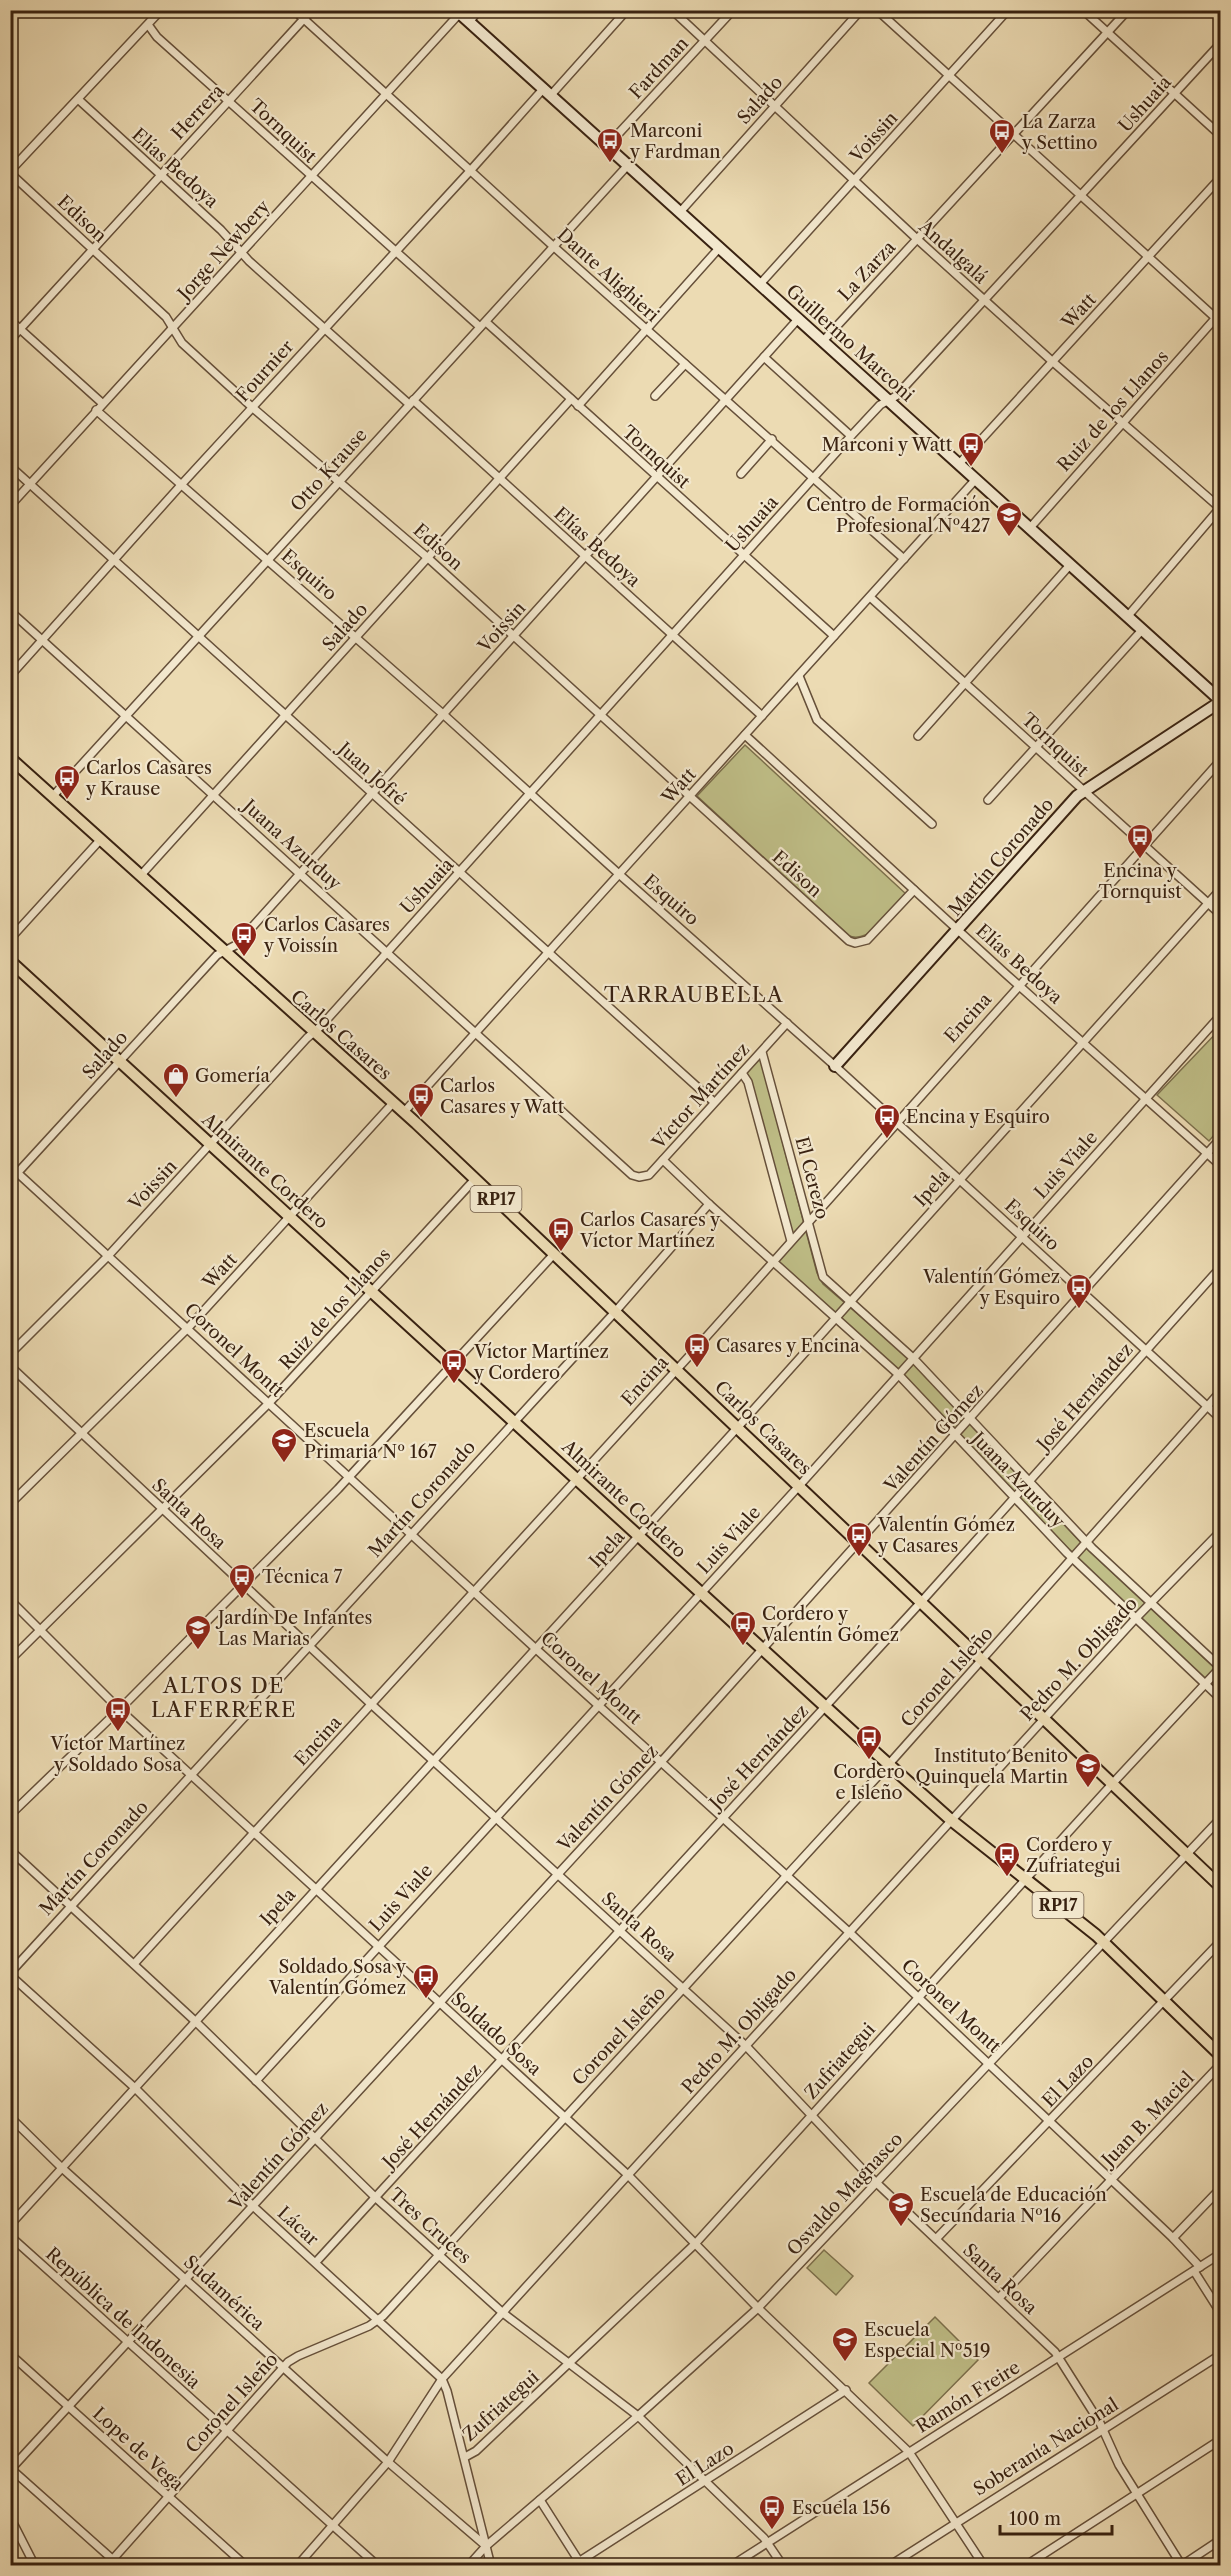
<svg xmlns="http://www.w3.org/2000/svg" width="1231" height="2576" viewBox="0 0 1231 2576" font-family="'Libre Caslon Text',serif">
	<style>
		.green { fill: #bfbe87; stroke: #7c704c; stroke-width: 1.5 }
		.lines { fill: none; stroke-linecap: round; stroke-linejoin: round }
		.street-casing { stroke: #66503a; stroke-width: 10 }
		.secondary-casing { stroke: #392211; stroke-width: 14 }
		.primary-casing { stroke: #392211; stroke-width: 14 }
		.street { stroke: #f3e8ce; stroke-width: 7 }
		.secondary { stroke: #f3e8ce; stroke-width: 10 }
		.primary { stroke: #ecdbb3; stroke-width: 10 }
		.labels { text-anchor: middle; stroke-width: 4.5; stroke-linejoin: round; paint-order: stroke }
		.shield { fill: #f3e8ce; stroke: #715d4a; stroke-width: 1.5 }
		.shield-label { font-size: 16px; font-weight: bold; fill: #392211 }
		.street-label { font-size: 18px; fill: #392211; stroke: #f3e8ce }
		.poi-label { font-size: 18px; fill: #392211; stroke: #f3e8ce; text-anchor: start }
		.quarter-label { font-size: 21px; letter-spacing: 1.5px; fill: #392211; stroke: #f3e8ce }
	</style>
	<rect width="100%" height="100%" fill="#ecdbb3"/>
	<filter id="stains"><feTurbulence type="fractalNoise" baseFrequency=".00333" numOctaves="4"/><feColorMatrix values="0 0 0 0 .2 0 0 0 0 .09 0 0 0 0 .02 0 0 0 .5 -.17"/></filter>
	<radialGradient id="worn" r=".72"><stop offset=".6" stop-color="#630" stop-opacity="0"/><stop offset="1" stop-color="#630" stop-opacity=".3"/></radialGradient>
	<g class="green">
		<path d="M 745,745 L 906,894 C 893,909 872,944 849,936 L 697,796 Z"/>
		<polygon points="1220,1029 1220,1128 1209,1141 1157,1095"/>
		<polygon points="759,1053 817,1273 823,1284 910,1359 1085,1547 1220,1673 1220,1695 1073,1555 956,1433 775,1261 791,1241 792,1231 748,1083 742,1073"/>
		<polygon points="824,2250 853,2276 836,2295 807,2268"/>
		<polygon points="935,2317 978,2360 913,2426 869,2383"/>
	</g>
	<g class="lines">
		<defs>
			<g id="street">
				<polyline points="294,10 553,246 904,559"/>
				<polyline points="672,10 917,239 1053,362 1220,508"/>
				<polyline points="877,10 1220,322"/>
				<polyline points="1083,10 1220,135"/>
				<polyline points="469,22 479,10"/>
				<polyline points="149,26 157,37 480,327"/>
				<polyline points="551,95 627,10"/>
				<polyline points="79,100 221,230 249,261 409,404"/>
				<polyline points="607,146 733,10"/>
				<polyline points="10,171 161,10"/>
				<polyline points="10,173 166,317 182,343 253,408 428,558 849,941 855,943 867,940 914,890"/>
				<polyline points="681,211 861,10"/>
				<polyline points="761,283 1008,10"/>
				<polyline points="10,320 102,403"/>
				<polyline points="486,322 834,636"/>
				<polyline points="10,340 312,10"/>
				<polyline points="824,340 1128,10"/>
				<polyline points="764,357 851,436"/>
				<polyline points="655,396 685,364"/>
				<polyline points="413,400 762,716"/>
				<polyline points="578,406 720,247"/>
				<polyline points="96,410 444,715 620,875 835,1066 1220,1418"/>
				<polyline points="959,464 1220,178"/>
				<polyline points="10,466 714,1102"/>
				<polyline points="741,474 772,439"/>
				<polyline points="10,506 460,13"/>
				<polyline points="1029,529 1220,313"/>
				<polyline points="870,597 1220,914"/>
				<polyline points="10,611 632,1175 639,1177 649,1175 787,1023"/>
				<polyline points="1127,617 1220,508"/>
				<polyline points="10,676 181,485 470,171 544,88"/>
				<polyline points="799,676 817,720 932,824"/>
				<polyline points="745,735 1007,975 1220,1165"/>
				<polyline points="918,736 1069,566"/>
				<polyline points="53,796 628,165"/>
				<polyline points="988,800 1142,630"/>
				<polyline points="142,874 571,399"/>
				<polyline points="10,939 101,839"/>
				<polyline points="762,1052 823,1277 913,1358 1092,1548 1220,1667"/>
				<polyline points="742,1073 748,1082 791,1241"/>
				<polyline points="404,1112 976,479"/>
				<polyline points="663,1160 709,1204 898,1374 1067,1553 1220,1698"/>
				<polyline points="10,1166 536,1649 849,1932 1173,2238 1200,2267"/>
				<polyline points="10,1181 217,955 236,945 799,318"/>
				<polyline points="10,1354 109,1255 307,1038 321,1026 851,436 880,405 896,396 1220,44"/>
				<polyline points="10,1366 371,1704 746,2046 865,2172 1055,2352 1100,2423 1119,2465 1182,2566"/>
				<polyline points="10,1504 188,1328 393,1103"/>
				<polyline points="10,1600 119,1709 628,2175 758,2308 909,2452 984,2566"/>
				<polyline points="10,1660 269,1403 475,1179"/>
				<polyline points="10,1815 128,1701 338,1489 554,1254"/>
				<polyline points="10,1850 195,2021 376,2198 503,2313 638,2416 764,2538 783,2566"/>
				<polyline points="134,1964 691,1354 1220,761"/>
				<polyline points="10,1973 615,1312 709,1204"/>
				<polyline points="10,1975 135,2088 254,2207 442,2379 447,2391 491,2566"/>
				<polyline points="256,2081 799,1486 1220,1016"/>
				<polyline points="10,2117 62,2168 388,2462 486,2546"/>
				<polyline points="10,2225 738,1427 1220,890"/>
				<polyline points="10,2236 378,2566"/>
				<polyline points="1173,2238 1220,2189"/>
				<polyline points="936,2239 1220,1942"/>
				<polyline points="316,2262 922,1601 1220,1268"/>
				<polyline points="1194,2271 1220,2312"/>
				<polyline points="999,2298 1220,2065"/>
				<polyline points="10,2354 246,2566"/>
				<polyline points="465,2457 476,2451 695,2244 1112,1784 1220,1668"/>
				<polyline points="10,2468 120,2566"/>
				<polyline points="10,2470 662,1761 1220,1139"/>
				<polyline points="540,2500 582,2566"/>
				<polyline points="10,2517 35,2566"/>
				<polyline points="113,2559 288,2362 298,2356 369,2326 383,2316 889,1764 1220,1392"/>
				<polyline points="580,2561 846,2390"/>
				<polyline points="297,2566 388,2462 442,2379 1136,1618 1220,1532"/>
				<polyline points="468,2566 486,2546 638,2416 758,2308 1220,1819"/>
				<polyline points="731,2566 1220,2254"/>
				<polyline points="889,2566 1220,2355"/>
				<polyline points="1025,2566 1220,2440"/>
				<polyline points="1181,2566 1220,2540"/>
			</g>
			<g id="secondary">
				<polyline points="456,10 1220,700"/>
				<polyline points="835,1066 1077,796 1220,702"/>
			</g>
			<g id="primary">
				<polyline points="10,758 416,1123 1220,1886"/>
				<polyline points="10,961 876,1753 951,1820 1096,1935 1220,2055"/>
			</g>
		</defs>
		<use href="#street" class="street-casing"/>
		<use href="#secondary" class="secondary-casing"/>
		<use href="#primary" class="primary-casing"/>
		<use href="#street" class="street"/>
		<use href="#secondary" class="secondary"/>
		<use href="#primary" class="primary"/>
	</g>
	<defs>
		<symbol id="bus-pin" viewBox="-11 -11 22 30"><path d="M0 17L-7.5 6A9.5 9.5 0 1 1 7.5 6Z" fill="#8f2418" stroke="#f3e8ce"/><path d="M-5-6H5V4H4V6H2V4H-2V6H-4V4H-5ZM-3.5-4V0h7V-4ZM-3.5 1.2v1.5H-2V1.2ZM2 1.2v1.5H3.5V1.2Z" fill="#fff"/></symbol>
		<symbol id="school-pin" viewBox="-11 -11 22 30"><path d="M0 17L-7.5 6A9.5 9.5 0 1 1 7.5 6Z" fill="#8f2418" stroke="#f3e8ce"/><path d="M0-5L7-2L0 1L-7-2ZM-4 1L0 2.5L4 1V4Q0 6-4 4Z" fill="#fff"/></symbol>
		<symbol id="shop-pin" viewBox="-11 -11 22 30"><path d="M0 17L-7.5 6A9.5 9.5 0 1 1 7.5 6Z" fill="#8f2418" stroke="#f3e8ce"/><path d="M-5-2.5h2.3a2.7 3.5 0 0 1 5.4 0H5L5.5 6h-11ZM-1.5-2.5h3a1.5 2.3 0 0 0-3 0Z" fill="#fff"/></symbol>
	</defs>
	<g fill-rule="evenodd">
		<use href="#bus-pin" x="987" y="117" width="30" height="40"/>
		<use href="#bus-pin" x="595" y="126" width="30" height="40"/>
		<use href="#bus-pin" x="956" y="430" width="30" height="40"/>
		<use href="#school-pin" x="994" y="500" width="30" height="40"/>
		<use href="#bus-pin" x="52" y="763" width="30" height="40"/>
		<use href="#bus-pin" x="1125" y="822" width="30" height="40"/>
		<use href="#bus-pin" x="229" y="920" width="30" height="40"/>
		<use href="#shop-pin" x="161" y="1061" width="30" height="40"/>
		<use href="#bus-pin" x="406" y="1081" width="30" height="40"/>
		<use href="#bus-pin" x="872" y="1102" width="30" height="40"/>
		<use href="#bus-pin" x="546" y="1215" width="30" height="40"/>
		<use href="#bus-pin" x="1064" y="1272" width="30" height="40"/>
		<use href="#bus-pin" x="682" y="1331" width="30" height="40"/>
		<use href="#bus-pin" x="439" y="1347" width="30" height="40"/>
		<use href="#school-pin" x="269" y="1426" width="30" height="40"/>
		<use href="#bus-pin" x="844" y="1520" width="30" height="40"/>
		<use href="#bus-pin" x="227" y="1562" width="30" height="40"/>
		<use href="#bus-pin" x="728" y="1609" width="30" height="40"/>
		<use href="#school-pin" x="183" y="1613" width="30" height="40"/>
		<use href="#bus-pin" x="103" y="1695" width="30" height="40"/>
		<use href="#bus-pin" x="854" y="1723" width="30" height="40"/>
		<use href="#school-pin" x="1073" y="1751" width="30" height="40"/>
		<use href="#bus-pin" x="992" y="1840" width="30" height="40"/>
		<use href="#bus-pin" x="411" y="1962" width="30" height="40"/>
		<use href="#school-pin" x="886" y="2190" width="30" height="40"/>
		<use href="#school-pin" x="830" y="2325" width="30" height="40"/>
		<use href="#bus-pin" x="757" y="2493" width="30" height="40"/>
	</g>
	<g class="labels">
		<g class="shield">
			<rect x="470.5" y="1186" width="51" height="26" rx="4.5"/>
			<rect x="1032.5" y="1892" width="51" height="26" rx="4.5"/>
		</g>
		<g class="shield-label">
			<text x="496" y="1205">RP17</text>
			<text x="1058" y="1911">RP17</text>
		</g>
		<g class="street-label">
			<text transform="translate(659 68) rotate(-47)" y="6">Fardman</text>
			<text transform="translate(760 100) rotate(-48)" y="6">Salado</text>
			<text transform="translate(1145 104) rotate(-48)" y="6">Ushuaia</text>
			<text transform="translate(198 112) rotate(-47)" y="6">Herrera</text>
			<text transform="translate(283 131) rotate(43)" y="6">Tornquist</text>
			<text transform="translate(874 137) rotate(-48)" y="6">Voissin</text>
			<text transform="translate(175 168) rotate(42)" y="6">Elías Bedoya</text>
			<text transform="translate(82 219) rotate(43)" y="6">Edison</text>
			<text transform="translate(224 250) rotate(-48)" y="6">Jorge Newbery</text>
			<text transform="translate(953 252) rotate(42)" y="6">Andalgalá</text>
			<text transform="translate(867 271) rotate(-47)" y="6">La Zarza</text>
			<text transform="translate(608 275) rotate(42)" y="6">Dante Alighieri</text>
			<text transform="translate(1079 311) rotate(-47)" y="6">Watt</text>
			<text transform="translate(850 343) rotate(42)" y="6">Guillermo Marconi</text>
			<text transform="translate(265 371) rotate(-48)" y="6">Fournier</text>
			<text transform="translate(1113 411) rotate(-48)" y="6">Ruiz de los Llanos</text>
			<text transform="translate(656 457) rotate(42)" y="6">Tornquist</text>
			<text transform="translate(329 470) rotate(-48)" y="6">Otto Krause</text>
			<text transform="translate(752 524) rotate(-48)" y="6">Ushuaia</text>
			<text transform="translate(438 547) rotate(42)" y="6">Edison</text>
			<text transform="translate(597 547) rotate(42)" y="6">Elías Bedoya</text>
			<text transform="translate(309 575) rotate(41)" y="6">Esquiro</text>
			<text transform="translate(345 627) rotate(-48)" y="6">Salado</text>
			<text transform="translate(502 627) rotate(-48)" y="6">Voissin</text>
			<text transform="translate(1055 745) rotate(43)" y="6">Tornquist</text>
			<text transform="translate(372 774) rotate(42)" y="6">Juan Jofré</text>
			<text transform="translate(679 786) rotate(-48)" y="6">Watt</text>
			<text transform="translate(292 845) rotate(42)" y="6">Juana Azurduy</text>
			<text transform="translate(1001 857) rotate(-49)" y="6">Martín Coronado</text>
			<text transform="translate(797 874) rotate(42)" y="6">Edison</text>
			<text transform="translate(427 886) rotate(-47)" y="6">Ushuaia</text>
			<text transform="translate(671 900) rotate(41)" y="6">Esquiro</text>
			<text transform="translate(1019 964) rotate(42)" y="6">Elías Bedoya</text>
			<text transform="translate(968 1018) rotate(-48)" y="6">Encina</text>
			<text transform="translate(341 1035) rotate(41)" y="6">Carlos Casares</text>
			<text transform="translate(105 1055) rotate(-48)" y="6">Salado</text>
			<text transform="translate(701 1096) rotate(-48)" y="6">Víctor Martínez</text>
			<text transform="translate(1066 1165) rotate(-48)" y="6">Luis Viale</text>
			<text transform="translate(265 1171) rotate(42)" y="6">Almirante Cordero</text>
			<text transform="translate(812 1178) rotate(75)" y="6">El Cerezo</text>
			<text transform="translate(153 1185) rotate(-47)" y="6">Voissin</text>
			<text transform="translate(932 1188) rotate(-48)" y="6">Ipela</text>
			<text transform="translate(1032 1225) rotate(42)" y="6">Esquiro</text>
			<text transform="translate(220 1271) rotate(-47)" y="6">Watt</text>
			<text transform="translate(335 1309) rotate(-48)" y="6">Ruiz de los Llanos</text>
			<text transform="translate(234 1350) rotate(43)" y="6">Coronel Montt</text>
			<text transform="translate(645 1381) rotate(-48)" y="6">Encina</text>
			<text transform="translate(1085 1397) rotate(-49)" y="6">José Hernández</text>
			<text transform="translate(763 1428) rotate(44)" y="6">Carlos Casares</text>
			<text transform="translate(934 1438) rotate(-48)" y="6">Valentín Gómez</text>
			<text transform="translate(1018 1480) rotate(46)" y="6">Juana Azurduy</text>
			<text transform="translate(422 1499) rotate(-48)" y="6">Martín Coronado</text>
			<text transform="translate(624 1499) rotate(43)" y="6">Almirante Cordero</text>
			<text transform="translate(189 1514) rotate(43)" y="6">Santa Rosa</text>
			<text transform="translate(729 1540) rotate(-48)" y="6">Luis Viale</text>
			<text transform="translate(607 1549) rotate(-48)" y="6">Ipela</text>
			<text transform="translate(1079 1659) rotate(-47)" y="6">Pedro M. Obligado</text>
			<text transform="translate(947 1677) rotate(-48)" y="6">Coronel Isleño</text>
			<text transform="translate(591 1678) rotate(42)" y="6">Coronel Montt</text>
			<text transform="translate(318 1741) rotate(-48)" y="6">Encina</text>
			<text transform="translate(759 1757) rotate(-47)" y="6">José Hernández</text>
			<text transform="translate(608 1798) rotate(-47)" y="6">Valentín Gómez</text>
			<text transform="translate(94 1858) rotate(-47)" y="6">Martín Coronado</text>
			<text transform="translate(401 1898) rotate(-48)" y="6">Luis Viale</text>
			<text transform="translate(278 1907) rotate(-48)" y="6">Ipela</text>
			<text transform="translate(639 1927) rotate(42)" y="6">Santa Rosa</text>
			<text transform="translate(951 2006) rotate(43)" y="6">Coronel Montt</text>
			<text transform="translate(739 2031) rotate(-48)" y="6">Pedro M. Obligado</text>
			<text transform="translate(496 2034) rotate(42)" y="6">Soldado Sosa</text>
			<text transform="translate(619 2036) rotate(-47)" y="6">Coronel Isleño</text>
			<text transform="translate(840 2061) rotate(-48)" y="6">Zufriategui</text>
			<text transform="translate(1068 2081) rotate(-46)" y="6">El Lazo</text>
			<text transform="translate(432 2116) rotate(-47)" y="6">José Hernández</text>
			<text transform="translate(1148 2119) rotate(-46)" y="6">Juan B. Maciel</text>
			<text transform="translate(279 2156) rotate(-48)" y="6">Valentín Gómez</text>
			<text transform="translate(845 2194) rotate(-47)" y="6">Osvaldo Magnasco</text>
			<text transform="translate(298 2226) rotate(42)" y="6">Lácar</text>
			<text transform="translate(430 2226) rotate(42)" y="6">Tres Cruces</text>
			<text transform="translate(1000 2279) rotate(43)" y="6">Santa Rosa</text>
			<text transform="translate(224 2293) rotate(42)" y="6">Sudamérica</text>
			<text transform="translate(123 2318) rotate(42)" y="6">República de Indonesia</text>
			<text transform="translate(968 2397) rotate(-32)" y="6">Ramón Freire</text>
			<text transform="translate(232 2403) rotate(-48)" y="6">Coronel Isleño</text>
			<text transform="translate(501 2406) rotate(-42)" y="6">Zufriategui</text>
			<text transform="translate(1046 2447) rotate(-32)" y="6">Soberanía Nacional</text>
			<text transform="translate(138 2449) rotate(42)" y="6">Lope de Vega</text>
			<text transform="translate(705 2464) rotate(-33)" y="6">El Lazo</text>
		</g>
		<g class="poi-label">
			<text x="1022" y="128">La Zarza<tspan x="1022" dy="21">y Settino</tspan></text>
			<text x="630" y="137">Marconi<tspan x="630" dy="21">y Fardman</tspan></text>
			<text x="952" y="451" text-anchor="end">Marconi y Watt</text>
			<text x="990" y="511" text-anchor="end">Centro de Formación<tspan x="990" dy="21">Profesional Nº427</tspan></text>
			<text x="86" y="774">Carlos Casares<tspan x="86" dy="21">y Krause</tspan></text>
			<text x="1140" y="877" text-anchor="middle">Encina y<tspan x="1140" dy="21">Tornquist</tspan></text>
			<text x="264" y="931">Carlos Casares<tspan x="264" dy="21">y Voissín</tspan></text>
			<text x="195" y="1082">Gomería</text>
			<text x="440" y="1092">Carlos<tspan x="440" dy="21">Casares y Watt</tspan></text>
			<text x="906" y="1123">Encina y Esquiro</text>
			<text x="580" y="1226">Carlos Casares y<tspan x="580" dy="21">Víctor Martínez</tspan></text>
			<text x="1060" y="1283" text-anchor="end">Valentín Gómez<tspan x="1060" dy="21">y Esquiro</tspan></text>
			<text x="716" y="1352">Casares y Encina</text>
			<text x="474" y="1358">Víctor Martínez<tspan x="474" dy="21">y Cordero</tspan></text>
			<text x="304" y="1437">Escuela<tspan x="304" dy="21">Primaria Nº 167</tspan></text>
			<text x="878" y="1531">Valentín Gómez<tspan x="878" dy="21">y Casares</tspan></text>
			<text x="262" y="1583">Técnica 7</text>
			<text x="762" y="1620">Cordero y<tspan x="762" dy="21">Valentín Gómez</tspan></text>
			<text x="218" y="1624">Jardín De Infantes<tspan x="218" dy="21">Las Marias</tspan></text>
			<text x="118" y="1750" text-anchor="middle">Víctor Martínez<tspan x="118" dy="21">y Soldado Sosa</tspan></text>
			<text x="1068" y="1762" text-anchor="end">Instituto Benito<tspan x="1068" dy="21">Quinquela Martin</tspan></text>
			<text x="869" y="1778" text-anchor="middle">Cordero<tspan x="869" dy="21">e Isleño</tspan></text>
			<text x="1026" y="1851">Cordero y<tspan x="1026" dy="21">Zufriategui</tspan></text>
			<text x="406" y="1973" text-anchor="end">Soldado Sosa y<tspan x="406" dy="21">Valentín Gómez</tspan></text>
			<text x="920" y="2201">Escuela de Educación<tspan x="920" dy="21">Secundaria Nº16</tspan></text>
			<text x="864" y="2336">Escuela<tspan x="864" dy="21">Especial Nº519</tspan></text>
			<text x="792" y="2514">Escuela 156</text>
		</g>
		<g class="quarter-label">
			<text x="694" y="1002">TARRAUBELLA</text>
			<text x="224" y="1693">ALTOS DE<tspan x="224" dy="24">LAFERRERE</tspan></text>
		</g>
	</g>
	<rect width="1231" height="2576" fill="none" stroke="#ecdbb3" stroke-width="36"/>
	<rect x="12" y="12" width="1207" height="2552" fill="none" stroke="#392211" stroke-width="3"/>
	<rect x="18" y="18" width="1195" height="2540" fill="none" stroke="#392211" stroke-width="1.5"/>
	<path d="M1000 2525v9h112v-9" fill="none" stroke="#392211" stroke-width="3"/>
	<text x="1009" y="2525" font-size="18" fill="#392211" stroke="#f3e8ce" stroke-width="4.5" paint-order="stroke">100 m</text>
	<rect width="100%" height="100%" filter="url(#stains)"/>
	<rect width="100%" height="100%" fill="url(#worn)"/>
</svg>
